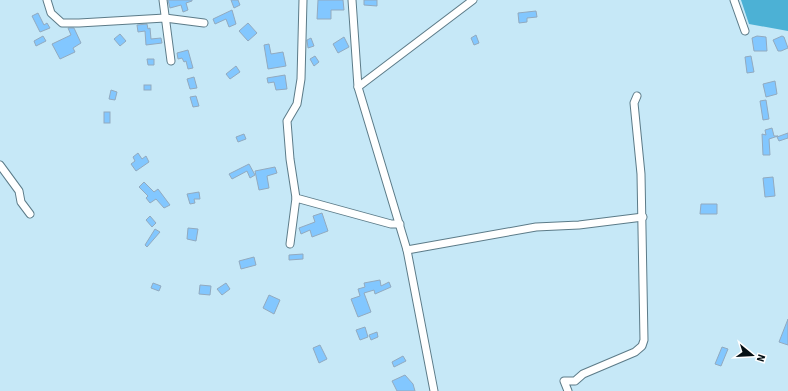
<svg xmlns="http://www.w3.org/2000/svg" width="788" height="391" viewBox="0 0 788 391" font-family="'Source Sans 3',sans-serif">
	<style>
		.forest { fill: #4cb1d5 }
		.building { fill: #82c7ff; stroke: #92aabf }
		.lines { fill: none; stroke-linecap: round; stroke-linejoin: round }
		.minor-casing { stroke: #5c7b88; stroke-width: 9 }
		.minor { stroke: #fff; stroke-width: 7 }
	</style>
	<rect width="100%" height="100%" fill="#c6e8f7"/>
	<polygon class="forest" points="741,0 788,0 788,31 749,24"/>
	<g class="building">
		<polygon points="168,0 192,0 192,1 186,3 188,10 183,12 181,5 170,8"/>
		<polygon points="231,0 238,0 240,5 234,8"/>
		<polygon points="318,0 343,0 344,10 331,10 331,19 317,19"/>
		<polygon points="364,0 377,0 377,6 364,5"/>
		<polygon points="232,10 236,24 229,27 226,19 215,24 213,19"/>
		<polygon points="536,11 537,17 527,18 527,22 519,23 518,13"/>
		<polygon points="38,13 44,25 47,23 50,28 40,32 32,16"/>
		<polygon points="248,23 257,33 248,41 239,31"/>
		<polygon points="147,24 148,29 150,28 151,39 161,38 162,43 146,45 145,31 138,32 137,25"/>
		<polygon points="68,28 74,28 81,43 73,48 75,52 60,59 52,44 71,35"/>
		<polygon points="120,34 126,41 120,46 114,39"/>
		<polygon points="476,35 479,43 474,45 471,38"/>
		<polygon points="43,36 46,41 36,46 34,41"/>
		<polygon points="757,36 766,37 767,51 754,51 752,38"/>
		<polygon points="782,36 784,37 788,48 781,51 778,51 773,40"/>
		<polygon points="344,37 349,47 338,53 333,44"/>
		<polygon points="311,38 314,46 308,48 307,40"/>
		<polygon points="269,44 271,54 283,52 286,66 268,69 264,45"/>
		<polygon points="188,50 193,68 188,69 186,61 184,62 182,58 178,59 177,53"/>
		<polygon points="315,56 319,62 314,66 310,59"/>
		<polygon points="751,56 754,72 747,73 745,57"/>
		<polygon points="147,59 154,59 154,65 148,65"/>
		<polygon points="236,66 240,72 230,79 226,74"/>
		<polygon points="285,75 287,89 276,90 274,82 268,83 267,78"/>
		<polygon points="194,77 197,88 190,89 187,79"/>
		<polygon points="775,81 777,94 766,97 763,84"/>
		<rect x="144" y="85" width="7" height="5"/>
		<polygon points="111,90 117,92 115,100 109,99"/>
		<polygon points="196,96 199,106 193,107 190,97"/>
		<polygon points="766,100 769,119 763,120 760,101"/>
		<rect x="104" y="112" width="6" height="11"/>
		<polygon points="772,128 774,136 778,136 769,139 770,155 763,155 762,134 766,135 765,130"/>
		<polygon points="788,133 788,138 779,141 777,137"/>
		<polygon points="244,134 246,139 238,142 236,137"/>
		<polygon points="138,153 142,159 146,156 149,162 136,171 131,164 135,161 133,157"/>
		<polygon points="249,164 255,175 250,178 247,171 232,179 229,174"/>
		<polygon points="275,167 277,173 267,176 269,188 259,190 255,171"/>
		<polygon points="773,177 775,196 765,197 763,178"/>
		<polygon points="144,182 154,192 158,189 170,205 164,208 156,199 150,203 146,198 148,196 139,187"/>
		<polygon points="199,192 200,199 194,199 195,203 190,204 187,194"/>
		<polygon points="701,204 717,204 717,214 700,214"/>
		<polygon points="322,213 328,231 312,237 310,230 301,234 299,228 315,222 313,216"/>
		<polygon points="150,216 156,223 152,227 146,220"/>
		<polygon points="188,228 198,229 196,241 187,239"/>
		<polygon points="155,229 160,232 147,247 145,245"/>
		<polygon points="303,254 303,259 289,260 289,255"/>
		<polygon points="254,257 256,265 241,269 239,261"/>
		<polygon points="380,280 381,286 389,282 391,287 375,294 374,290 364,293 371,312 358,317 351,299 360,296 358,289 365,287 364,283"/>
		<polygon points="153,283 161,286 159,291 151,288"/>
		<polygon points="226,283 230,289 222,295 217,289"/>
		<polygon points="200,285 211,286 210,295 199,294"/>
		<polygon points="269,295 280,300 274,314 263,308"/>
		<polygon points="788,319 788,345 779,342"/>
		<polygon points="365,327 368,337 360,340 356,330"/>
		<polygon points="377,332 378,337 371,340 369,335"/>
		<polygon points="320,345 327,359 319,363 313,348"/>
		<polygon points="722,347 728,349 721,366 715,364"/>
		<polygon points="403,356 406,361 394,367 392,362"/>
		<polygon points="405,375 413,384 415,391 397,391 392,381"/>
	</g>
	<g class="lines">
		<defs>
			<g id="minor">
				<polyline points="47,0 51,13 62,23 79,23 165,18 204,23"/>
				<polyline points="163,0 171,61"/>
				<polyline points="303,0 301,79 297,104 287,121 290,159 296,198 391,224 400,224"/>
				<polyline points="352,0 358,87 407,250 434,391"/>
				<polyline points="734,0 745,31"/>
				<polyline points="358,87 473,0"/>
				<polyline points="0,165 19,191 21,202 30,214"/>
				<polyline points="290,244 296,198"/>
				<polyline points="407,250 536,227 579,225 643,217"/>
				<polyline points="568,391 564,381 575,381 583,374 635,352 642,346 644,340 641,174 634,103 637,96"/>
			</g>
		</defs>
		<use href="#minor" class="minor-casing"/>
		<use href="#minor" class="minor"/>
	</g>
	<g transform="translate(752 355) rotate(108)" stroke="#ffffff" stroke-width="3" paint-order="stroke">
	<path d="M0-3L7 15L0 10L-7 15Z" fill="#051015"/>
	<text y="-6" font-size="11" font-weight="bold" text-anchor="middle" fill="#051015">N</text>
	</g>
</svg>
